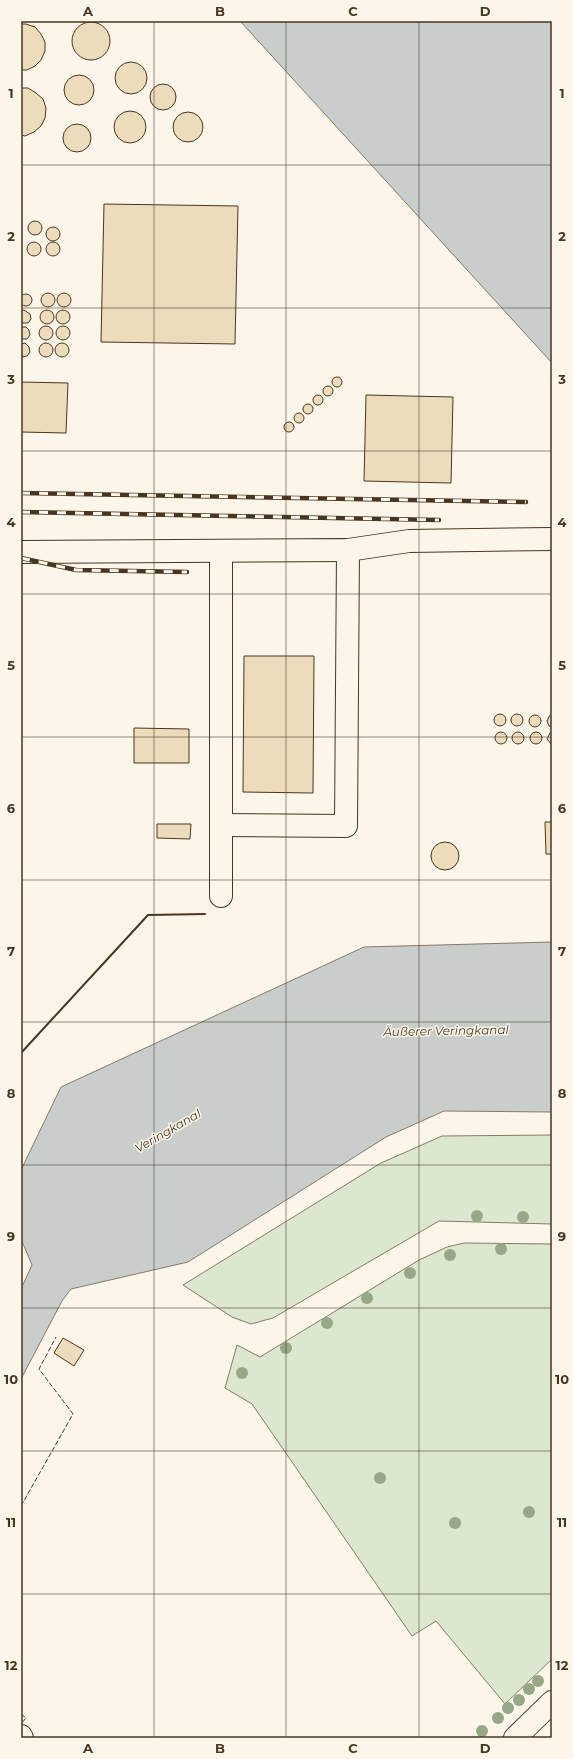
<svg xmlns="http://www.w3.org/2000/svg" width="573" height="1759" viewBox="0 0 573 1759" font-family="Montserrat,sans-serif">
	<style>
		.green { fill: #dce7d0; stroke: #887966 }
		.water { fill: #c9cecd; stroke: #887966 }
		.building { fill: #ecdcbc; stroke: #4a3520 }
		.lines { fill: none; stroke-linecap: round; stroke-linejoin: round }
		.minor-casing { stroke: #4a3520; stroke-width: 24 }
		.minor { stroke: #fbf6e9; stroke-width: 22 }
		.rail-casing { stroke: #4a3520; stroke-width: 4.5 }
		.rail { stroke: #fbf6e9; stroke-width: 3; stroke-dasharray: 9; stroke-linecap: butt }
		.fence { stroke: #4a3520; stroke-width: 1; stroke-dasharray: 5 2; stroke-linecap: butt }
		.wall { stroke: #4a3520; stroke-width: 2 }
		.tree { fill: #96a887 }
		.grid { fill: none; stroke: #4a3520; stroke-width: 1; stroke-opacity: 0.55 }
		.labels { text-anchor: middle; stroke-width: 3; stroke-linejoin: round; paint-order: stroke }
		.water-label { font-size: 12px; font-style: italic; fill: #4a3520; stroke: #fbf6e9 }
		.neatline { fill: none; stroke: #4a3520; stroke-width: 1.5 }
		.grid-label { font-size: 13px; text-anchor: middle; font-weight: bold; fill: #4a3520 }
	</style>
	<rect width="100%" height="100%" fill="#fbf6e9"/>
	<g class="green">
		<polygon points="552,1135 552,1224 439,1221 273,1318 251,1324 232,1317 183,1285 381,1163 442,1136"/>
		<polygon points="464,1243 552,1244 552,1659 505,1704 436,1621 412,1636 252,1404 225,1388 237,1345 260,1357 419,1260 447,1247"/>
	</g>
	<g class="water">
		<polygon points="240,21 552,21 552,363"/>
		<polygon points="552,942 552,1112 444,1111 386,1137 188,1262 71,1289 62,1301 21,1379 21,1289 32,1265 21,1239 21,1170 61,1087 364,947"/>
	</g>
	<g class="building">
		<circle cx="91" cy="41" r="19"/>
		<polygon points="21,24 26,24 35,27 41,34 45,42 45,51 41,60 35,66 27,70 21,70"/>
		<circle cx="131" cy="78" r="16"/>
		<circle cx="79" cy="90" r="15"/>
		<circle cx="163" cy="97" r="13"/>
		<polygon points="21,88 28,88 36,93 43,99 46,108 45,118 41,126 34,132 25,136 21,135"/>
		<circle cx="130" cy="127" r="16"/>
		<circle cx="188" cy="127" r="15"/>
		<circle cx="77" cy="138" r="14"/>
		<polygon points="104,204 238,206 235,344 101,342"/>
		<circle cx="35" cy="228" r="7"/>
		<circle cx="53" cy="234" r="7"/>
		<circle cx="34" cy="249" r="7"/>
		<circle cx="53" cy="249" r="7"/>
		<circle cx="48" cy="300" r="7"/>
		<circle cx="64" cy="300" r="7"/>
		<circle cx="26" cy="300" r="6"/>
		<polygon points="24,310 30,314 31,319 28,323 21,323 21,311"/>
		<circle cx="63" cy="317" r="7"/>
		<circle cx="47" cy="317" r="7"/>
		<circle cx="46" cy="333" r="7"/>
		<circle cx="63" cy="333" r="7"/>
		<polygon points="21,327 26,327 29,330 30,335 27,339 21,339"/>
		<polygon points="25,343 29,347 30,352 27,356 22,357 21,344"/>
		<circle cx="62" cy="350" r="7"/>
		<circle cx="46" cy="350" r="7"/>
		<circle cx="337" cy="382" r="5"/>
		<polygon points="21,382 68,383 66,433 21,432"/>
		<circle cx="328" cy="391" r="5"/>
		<circle cx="318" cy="400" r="5"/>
		<polygon points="366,395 453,397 451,483 364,481"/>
		<circle cx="308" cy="409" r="5"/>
		<circle cx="299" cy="418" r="5"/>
		<circle cx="289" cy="427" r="5"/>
		<polygon points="244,656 314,656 313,793 243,792"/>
		<circle cx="517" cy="720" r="6"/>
		<circle cx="500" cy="720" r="6"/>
		<circle cx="535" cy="721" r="6"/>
		<polygon points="550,715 552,715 552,727 549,726 547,721"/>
		<polygon points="134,728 189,729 189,763 134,763"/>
		<circle cx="536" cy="738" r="6"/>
		<circle cx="501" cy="738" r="6"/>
		<circle cx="518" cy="738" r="6"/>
		<polygon points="550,733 552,733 552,745 547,739"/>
		<polygon points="545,822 552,822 552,854 546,854"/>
		<polygon points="157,824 191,824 190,839 157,838"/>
		<circle cx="445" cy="856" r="14"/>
		<polygon points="63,1338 84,1350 74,1366 54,1353"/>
	</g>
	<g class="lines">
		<defs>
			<g id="minor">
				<polyline points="221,551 221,896"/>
				<polyline points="21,552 348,550 409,541 552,539"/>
				<polyline points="221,825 346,826 348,550"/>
				<polyline points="21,1736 22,1738"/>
				<polyline points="515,1738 552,1702"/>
			</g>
		</defs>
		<use href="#minor" class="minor-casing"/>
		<use href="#minor" class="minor"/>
		<defs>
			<g id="rail">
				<polyline points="21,493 526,502"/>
				<polyline points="21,512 439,520"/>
				<polyline points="21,558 76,570 187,572"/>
			</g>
		</defs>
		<use href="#rail" class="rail-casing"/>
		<use href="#rail" class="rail"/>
		<g class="fence">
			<polyline points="21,1506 73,1414 39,1369 56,1337"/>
			<polyline points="21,1714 26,1718 21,1724"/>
		</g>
		<polyline class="wall" points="21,1053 148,915 205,914"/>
	</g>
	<g class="tree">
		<circle cx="477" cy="1216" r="6"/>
		<circle cx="523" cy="1217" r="6"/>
		<circle cx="501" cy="1249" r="6"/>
		<circle cx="450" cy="1255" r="6"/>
		<circle cx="410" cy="1273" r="6"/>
		<circle cx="367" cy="1298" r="6"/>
		<circle cx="327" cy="1323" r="6"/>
		<circle cx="286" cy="1348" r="6"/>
		<circle cx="242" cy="1373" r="6"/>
		<circle cx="380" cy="1478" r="6"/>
		<circle cx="529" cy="1512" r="6"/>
		<circle cx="455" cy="1523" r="6"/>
		<circle cx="538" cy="1681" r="6"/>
		<circle cx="529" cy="1689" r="6"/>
		<circle cx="519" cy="1700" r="6"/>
		<circle cx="508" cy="1708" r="6"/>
		<circle cx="498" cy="1718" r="6"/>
		<circle cx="482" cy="1731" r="6"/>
	</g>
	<path class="grid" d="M 154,21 L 154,1738M 286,21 L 286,1738M 419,21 L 419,1738M 21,165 L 552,165M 21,308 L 552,308M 21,451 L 552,451M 21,594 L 552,594M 21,737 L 552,737M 21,880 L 552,880M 21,1022 L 552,1022M 21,1165 L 552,1165M 21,1308 L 552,1308M 21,1451 L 552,1451M 21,1594 L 552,1594"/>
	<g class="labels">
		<g class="water-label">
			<text transform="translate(446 1031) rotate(-1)" y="4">Äußerer Veringkanal</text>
			<text transform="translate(168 1131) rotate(-30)" y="4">Veringkanal</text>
		</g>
	</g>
	<rect width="573" height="1759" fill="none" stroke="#fbf6e9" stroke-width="44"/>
	<rect x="22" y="22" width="529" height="1715" class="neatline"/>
	<g class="grid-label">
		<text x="88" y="16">A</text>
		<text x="220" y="16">B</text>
		<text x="353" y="16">C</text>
		<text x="485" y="16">D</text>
		<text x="11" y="98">1</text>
		<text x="562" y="98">1</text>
		<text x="11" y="241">2</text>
		<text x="562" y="241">2</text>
		<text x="11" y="384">3</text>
		<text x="562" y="384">3</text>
		<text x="11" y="527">4</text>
		<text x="562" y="527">4</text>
		<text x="11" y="670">5</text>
		<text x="562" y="670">5</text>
		<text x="11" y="813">6</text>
		<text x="562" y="813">6</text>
		<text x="11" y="956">7</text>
		<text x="562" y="956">7</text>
		<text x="11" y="1098">8</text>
		<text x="562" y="1098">8</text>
		<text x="11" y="1241">9</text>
		<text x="562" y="1241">9</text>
		<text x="11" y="1384">10</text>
		<text x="562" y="1384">10</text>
		<text x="11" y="1527">11</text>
		<text x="562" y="1527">11</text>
		<text x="11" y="1670">12</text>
		<text x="562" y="1670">12</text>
		<text x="88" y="1753">A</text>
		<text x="220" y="1753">B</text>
		<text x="353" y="1753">C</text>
		<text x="485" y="1753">D</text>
	</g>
</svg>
